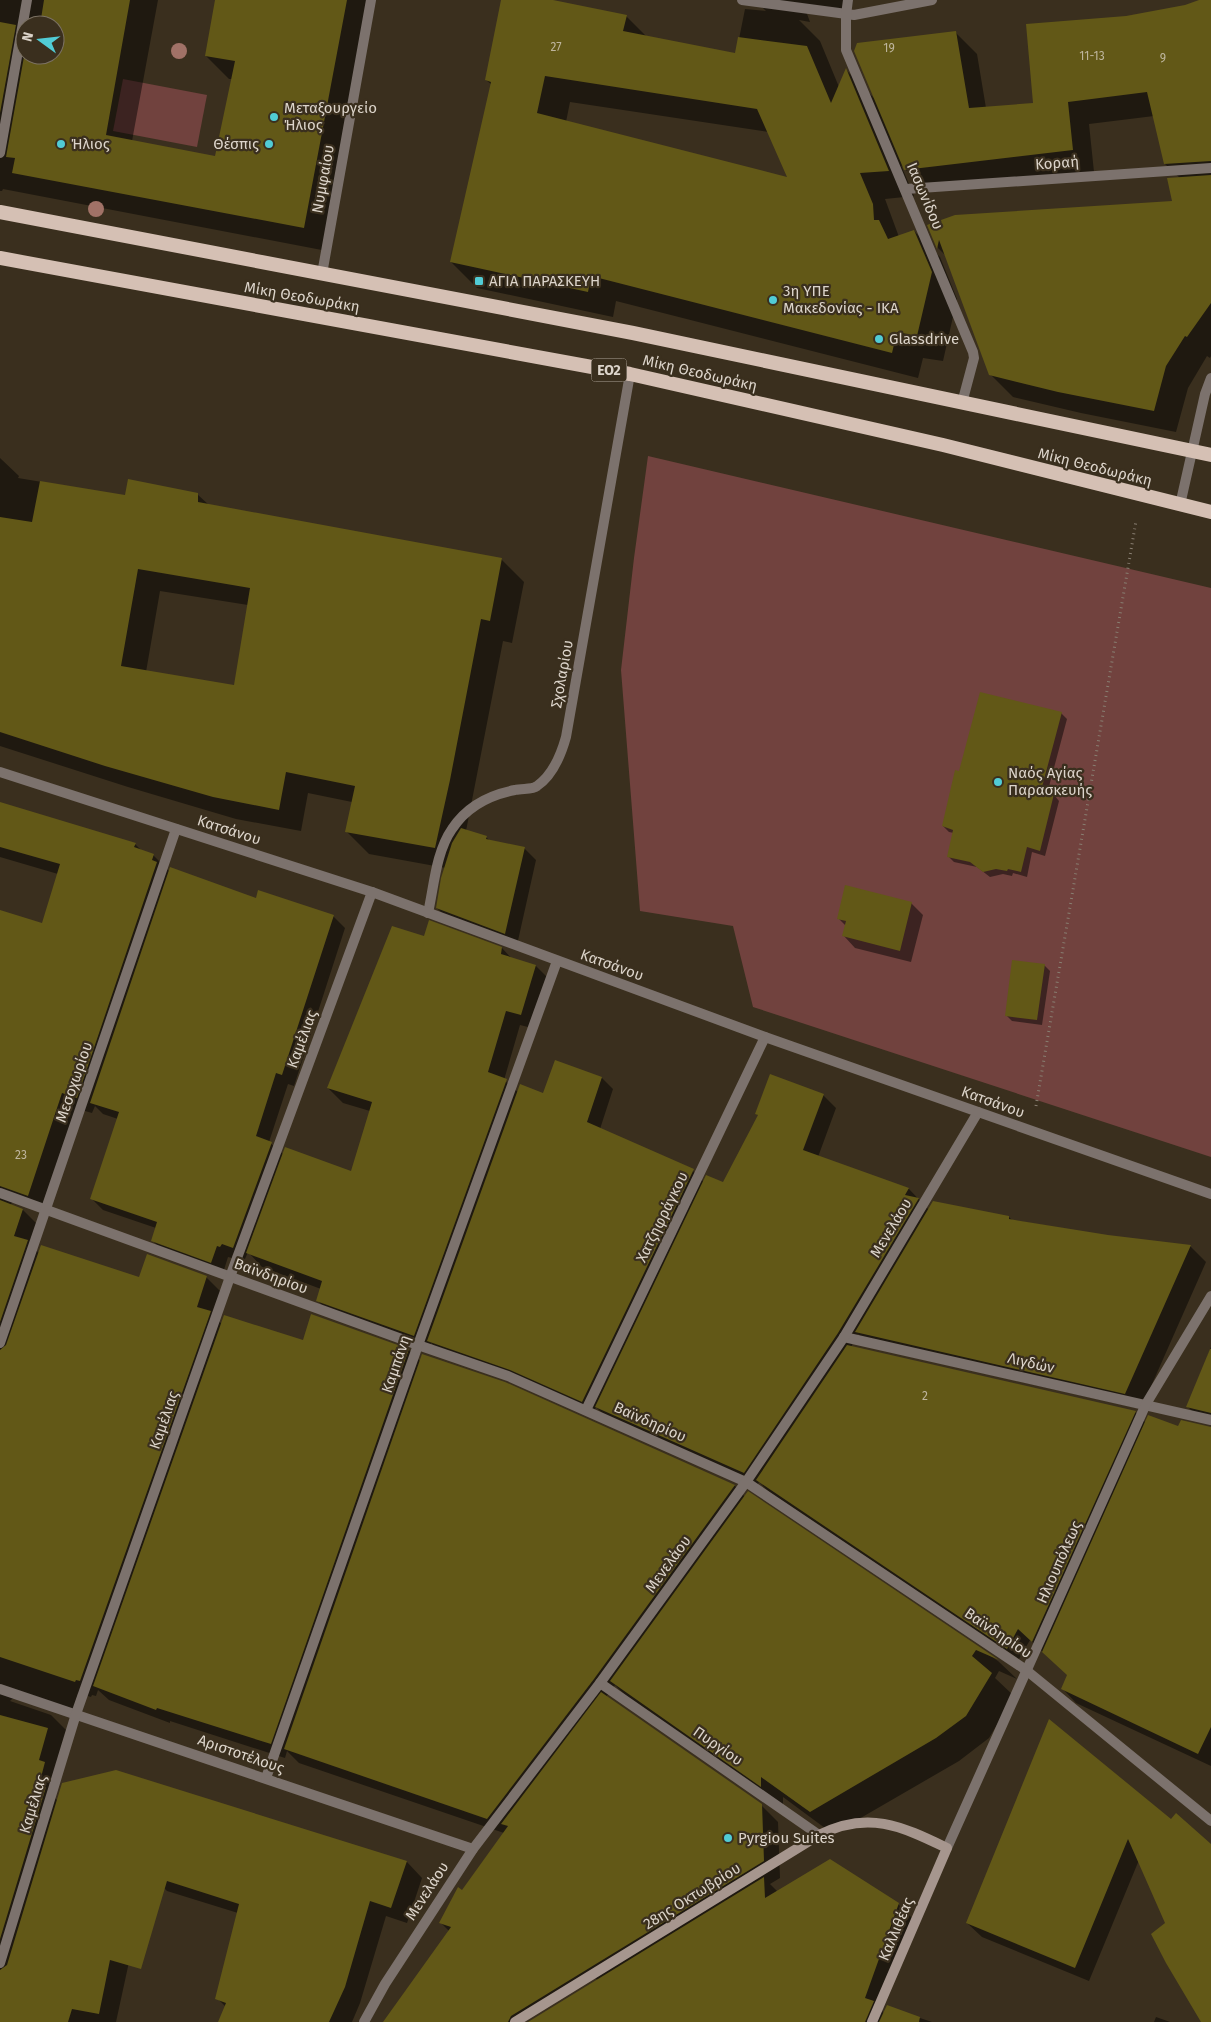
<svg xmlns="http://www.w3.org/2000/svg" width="1211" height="2022" viewBox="0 0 1211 2022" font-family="'Fira Sans',sans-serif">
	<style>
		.green { fill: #71423e }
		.shadow { fill: #0007; fill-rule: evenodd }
		.building { fill: #625817; fill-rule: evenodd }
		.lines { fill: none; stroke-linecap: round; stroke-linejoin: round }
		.path { stroke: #887e71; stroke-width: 3; stroke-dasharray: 1 4; stroke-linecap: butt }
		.pedestrian { stroke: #7c726d; stroke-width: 10 }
		.minor { stroke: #7c726d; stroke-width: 10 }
		.tertiary { stroke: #7c726d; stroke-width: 10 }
		.secondary { stroke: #a6968e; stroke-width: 10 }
		.trunk { stroke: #d5c0b4; stroke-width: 14 }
		.tree { fill: #a17267 }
		.poi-dot { fill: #51ccd5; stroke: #3a2f1e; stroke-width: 2 }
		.labels { text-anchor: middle; stroke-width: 4.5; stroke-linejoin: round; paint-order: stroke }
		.number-label { font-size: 12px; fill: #beb59d }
		.shield { fill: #3a2f1e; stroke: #aba296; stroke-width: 1 }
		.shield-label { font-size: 14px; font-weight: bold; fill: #dcd4ca }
		.poi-label { font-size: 15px; fill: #dcd4ca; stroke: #3a2f1e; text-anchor: start }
		.street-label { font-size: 15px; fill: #dcd4ca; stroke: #3a2f1e }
	</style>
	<rect width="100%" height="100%" fill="#3a2f1e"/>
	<g class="green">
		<polygon points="123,79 207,95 197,147 113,131"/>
		<polygon points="648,456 1211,588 1211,1157 753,1007 733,926 640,911 621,670 634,558"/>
	</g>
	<g class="shadow">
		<path d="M 0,0 L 158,0 L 132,141 L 216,157 L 232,79 L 229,79 L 206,56 L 216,0 L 374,0 L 327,251 L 3,189 L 2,191 L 0,191 ZM 25,25 L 55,25 L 55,55 L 25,55 Z"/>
		<path d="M 502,0 L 547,0 L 626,16 L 647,37 L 736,54 L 745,9 L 766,11 L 755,0 L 853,0 L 850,18 L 806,11 L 810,22 L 799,20 L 820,41 L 839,87 L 846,70 L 875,99 L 955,32 L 977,54 L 986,108 L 1034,104 L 1126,18 L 1185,6 L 1202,0 L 1211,0 L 1211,356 L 1210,358 L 1207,356 L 1188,388 L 1176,432 L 1081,413 L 1013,397 L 990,374 L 947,257 L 938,248 L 929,226 L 1174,202 L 1180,178 L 1165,164 L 1154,116 L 1089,124 L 1094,172 L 927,191 L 901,165 L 914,196 L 885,199 L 899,237 L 914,231 L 940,257 L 957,299 L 943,361 L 923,358 L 918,378 L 616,301 L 613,317 L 477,288 L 451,262 L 492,85 L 486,80 ZM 570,102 L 769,132 L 790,179 L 566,122 Z"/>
		<path d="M 0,458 L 19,476 L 18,478 L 126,496 L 197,494 L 209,505 L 501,559 L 524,582 L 512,643 L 503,641 L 466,831 L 486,837 L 490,841 L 524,848 L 536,860 L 517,945 L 449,920 L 437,908 L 446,868 L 369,854 L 347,832 L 352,802 L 308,793 L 301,831 L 236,819 L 128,787 L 0,746 ZM 160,591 L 248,605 L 235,687 L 146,672 Z"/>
		<polygon points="1061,713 1067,719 1047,794 1054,795 1059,801 1045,856 1032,852 1027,877 1013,873 1012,876 1003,874 990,877 977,867 954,862 948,856 954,833 949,832 943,826 959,772"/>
		<polygon points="0,803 135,844 142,851 153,855 170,872 256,899 333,916 345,928 294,1086 288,1084 269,1142 284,1155 352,1172 370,1111 343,1103 328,1088 425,938 502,948 512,959 536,966 550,980 536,1029 520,1025 504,1080 518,1092 543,1095 602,1078 613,1089 600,1129 693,1171 704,1182 724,1184 759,1116 756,1113 823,1095 836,1108 818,1157 909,1189 929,1210 1009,1217 1012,1220 1108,1236 1190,1246 1206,1262 1141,1409 872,1348 858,1334 851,1347 1135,1412 1146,1423 1179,1428 1211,1428 1211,1766 1076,1703 1063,1689 1068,1675 1030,1640 1019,1659 769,1492 759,1482 757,1486 609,1420 596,1407 594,1412 440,1352 431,1343 429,1350 332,1315 317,1300 321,1289 262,1267 248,1252 245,1259 233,1254 232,1258 228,1257 223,1273 164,1252 152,1240 156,1228 103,1210 91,1198 118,1119 103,1114 95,1106 92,1113 78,1109 44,1211 19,1202 12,1203 10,1205 23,1210 39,1226 33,1247 39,1253 140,1279 206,1277 222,1293 214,1317 222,1324 303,1341 409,1350 421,1362 505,1384 735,1486 745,1497 748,1493 998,1661 1017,1679 999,1671 995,1678 1014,1696 989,1738 959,1761 833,1834 783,1797 783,1807 634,1704 615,1685 606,1697 761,1805 778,1822 780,1878 770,1884 778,1892 898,1904 914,1920 882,2011 884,2014 887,2007 932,2022 567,2022 598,1980 595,1978 517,2022 387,2022 449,1931 441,1923 504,1833 299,1763 287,1751 285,1758 170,1721 170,1723 109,1700 98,1690 96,1696 92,1695 91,1697 78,1693 72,1716 19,1698 12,1699 10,1701 51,1715 67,1731 55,1798 58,1801 116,1771 407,1862 422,1878 407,1923 386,1916 360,2003 352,2022 219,2022 226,2007 217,1998 238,1913 167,1891 151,1875 150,1865 116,2022 0,2022 0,911 43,924 58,874 0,857"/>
		<polygon points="911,903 923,915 911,962 855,948 844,936 846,926 838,918"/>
		<polygon points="1044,965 1050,971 1042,1025 1012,1021 1006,1015"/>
		<polygon points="1211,1347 1211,1423 1201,1420 1188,1407"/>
		<polygon points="1050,1721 1171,1821 1211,1846 1211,2022 1202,2022 1167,1923 1139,1860 1089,1981 982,1937 967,1923"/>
		<polygon points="1156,2017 1170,2022 1154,2022"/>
	</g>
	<g class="building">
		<polygon points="44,0 130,0 106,135 215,156 235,61 205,56 215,0 347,0 304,228 12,173 15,158 6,157 25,51 25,55 55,55 55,25 40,25"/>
		<path d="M 501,0 L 553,0 L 627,15 L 623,31 L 735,53 L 738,37 L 807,46 L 831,103 L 846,68 L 889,171 L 860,173 L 873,204 L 874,220 L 879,220 L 888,239 L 914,230 L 932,272 L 917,336 L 897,332 L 892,353 L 591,276 L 588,292 L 450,262 L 491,82 L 485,80 ZM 545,76 L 757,109 L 787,177 L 537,113 Z"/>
		<polygon points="1199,0 1211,0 1211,161 1164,164 1147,92 1068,102 1073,150 904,170 854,51 857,43 956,31 969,108 1033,103 1026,24 1126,16 1185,5"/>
		<polygon points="0,22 16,25 0,113"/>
		<polygon points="1211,175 1211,303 1187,337 1185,336 1166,366 1154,411 1058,392 989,375 939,240 937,249 927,225 955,215 1172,201 1167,178"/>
		<path d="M 128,479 L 198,493 L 198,502 L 502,558 L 490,621 L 481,619 L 450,780 L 435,848 L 345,832 L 355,786 L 286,772 L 279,810 L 213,797 L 105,766 L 0,732 L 0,517 L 32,522 L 40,481 L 125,495 ZM 138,569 L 250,588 L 234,685 L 121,666 Z"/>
		<polygon points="980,692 1062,712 1041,791 1054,794 1040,851 1027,847 1021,872 1008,869 1007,871 996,869 983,872 970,862 947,857 953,830 942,826 955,770 959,771"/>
		<polygon points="0,802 136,843 134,847 154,854 152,860 157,862 77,1098 62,1093 28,1196 0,1186 0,910 42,923 60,864 0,847"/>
		<polygon points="461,828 487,836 486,839 525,847 505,934 436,908 441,878 452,843"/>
		<polygon points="170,867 256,898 258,890 334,915 282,1075 276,1073 256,1136 272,1142 233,1248 222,1244 220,1247 217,1246 211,1263 151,1241 157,1222 90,1199 119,1112 90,1103"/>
		<polygon points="845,885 912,902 900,951 842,936 846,921 837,919"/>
		<polygon points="429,920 502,947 501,954 536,965 521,1015 506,1011 488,1072 507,1079 414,1336 316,1301 322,1281 246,1253 285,1147 351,1171 372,1102 327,1088 392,926 424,936"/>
		<polygon points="1012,960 1045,964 1037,1020 1005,1016"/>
		<polygon points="555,1060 602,1077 587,1122 694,1169 582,1402 510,1370 427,1341 520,1084 543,1093"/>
		<polygon points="770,1074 824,1094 803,1150 909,1188 905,1195 919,1198 838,1333 744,1473 595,1407 706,1175 723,1182 758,1115 755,1114"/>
		<polygon points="0,1200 23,1209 14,1236 28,1240 0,1322"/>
		<polygon points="933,1201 1009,1216 1009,1219 1108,1235 1191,1245 1125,1394 855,1332"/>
		<polygon points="41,1245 139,1277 147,1254 207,1276 197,1307 211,1311 80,1681 76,1680 75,1682 0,1657 0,1350 6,1345"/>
		<polygon points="311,1314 409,1349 271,1744 157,1708 156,1710 93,1686 224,1315 303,1340"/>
		<polygon points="847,1345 1136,1411 1032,1642 1018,1629 1007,1649 756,1480"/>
		<polygon points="1210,1349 1211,1349 1211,1413 1186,1407"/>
		<polygon points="422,1354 505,1382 735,1485 594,1679 487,1819 284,1749"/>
		<polygon points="1148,1415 1178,1426 1181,1420 1211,1427 1211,1727 1198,1754 1061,1689 1067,1675 1042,1652"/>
		<polygon points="748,1491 999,1660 976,1650 972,1656 992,1673 966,1716 936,1738 810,1812 761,1777 761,1787 610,1681"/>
		<polygon points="601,1692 762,1804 764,1861 511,2016 508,2022 383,2022 451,1927 439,1923 458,1887 462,1890 508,1826 501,1824"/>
		<polygon points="0,1715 48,1728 39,1760 45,1762 38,1789 46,1787 0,1939"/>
		<polygon points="1049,1719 1171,1819 1176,1813 1211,1844 1211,2022 1201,2022 1166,1963 1151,1934 1165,1923 1128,1839 1075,1968 966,1923"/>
		<polygon points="116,1770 407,1861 391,1908 370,1901 345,1987 329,2022 218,2022 226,2003 215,1999 239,1904 167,1881 141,1969 110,1960 99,2014 72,2009 68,2022 0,2022 0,1970 7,1965 62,1783"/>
		<polygon points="830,1859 899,1903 865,1998 874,2001 865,2022 528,2022 764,1877 765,1898"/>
		<polygon points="887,2005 920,2017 919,2022 879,2022"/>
	</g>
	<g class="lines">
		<polyline class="path" points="1036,1106 1136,521"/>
		<polyline class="pedestrian" points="0,153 27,0"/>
		<g class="minor">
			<polyline points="742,0 854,15 932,0"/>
			<polyline points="848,0 846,15 846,50 973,352 974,358 962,403"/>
			<polyline points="906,189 1211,168"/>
			<polyline points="322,274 371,0"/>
			<path d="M 428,913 C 434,886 436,852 452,829 C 467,806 489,795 515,790 C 522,788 532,790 537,786 C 553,775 561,755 566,737 L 630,374"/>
			<polyline points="0,1193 418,1345 508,1376 746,1482 1026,1670 1211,1821"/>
			<polyline points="844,1337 1211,1420"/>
			<polyline points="0,1343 176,829"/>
			<polyline points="586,1410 765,1037"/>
			<polyline points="600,1683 819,1835"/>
			<polyline points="0,1689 473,1849"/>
			<polyline points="266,1778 418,1345 557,961"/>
			<polyline points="0,1963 76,1714 230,1277 372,892"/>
			<polyline points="364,2022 385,1984 473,1849 600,1683 746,1482 844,1337 978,1112"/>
		</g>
		<g class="tertiary">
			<polyline points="1180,505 1205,394 1211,378"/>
			<polyline points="0,772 372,892 765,1037 1211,1194"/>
			<polyline points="947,1848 1146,1404 1211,1296"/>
		</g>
		<path class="secondary" d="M 515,2022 L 819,1835 C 868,1810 901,1826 947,1848 L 872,2022"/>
		<g class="trunk">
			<polyline points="0,212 633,333 1211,455"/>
			<polyline points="0,258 630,374 943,445 1211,512"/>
		</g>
	</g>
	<g class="tree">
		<circle cx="179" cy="51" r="8"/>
		<circle cx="96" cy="209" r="8"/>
	</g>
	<g class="poi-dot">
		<circle cx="274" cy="117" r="5"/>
		<circle cx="61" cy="144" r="5"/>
		<circle cx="269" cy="144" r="5"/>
		<rect x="474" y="276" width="10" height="10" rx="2.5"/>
		<circle cx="773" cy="300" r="5"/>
		<circle cx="879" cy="339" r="5"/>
		<circle cx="998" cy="782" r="5"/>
		<circle cx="728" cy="1838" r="5"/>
	</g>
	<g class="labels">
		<g class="number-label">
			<text x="556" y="51">27</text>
			<text x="889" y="52">19</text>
			<text x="1092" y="60">11-13</text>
			<text x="1163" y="62">9</text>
			<text x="21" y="1159">23</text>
			<text x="925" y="1400">2</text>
		</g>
		<rect class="shield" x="591.5" y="358.5" width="35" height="23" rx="4"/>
		<g class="shield-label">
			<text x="609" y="375">ΕΟ2</text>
		</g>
		<g class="poi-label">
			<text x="284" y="113">Μεταξουργείο<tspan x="284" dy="17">Ήλιος</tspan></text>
			<text x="71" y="149">Ήλιος</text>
			<text x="259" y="149" text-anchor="end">Θέσπις</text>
			<text x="489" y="286">ΑΓΙΑ ΠΑΡΑΣΚΕΥΗ</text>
			<text x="783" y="296">3η ΥΠΕ<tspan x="783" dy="17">Μακεδονίας - IKA</tspan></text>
			<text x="889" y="344">Glassdrive</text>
			<text x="1008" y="778">Ναός Αγίας<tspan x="1008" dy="17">Παρασκευής</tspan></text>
			<text x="738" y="1843">Pyrgiou Suites</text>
		</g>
		<g class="street-label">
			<text transform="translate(1057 163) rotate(-4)" y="5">Κοραή</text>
			<text transform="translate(323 179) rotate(-80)" y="5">Νυμφαίου</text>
			<text transform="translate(925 196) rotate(67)" y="5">Ιασωνίδου</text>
			<text transform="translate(302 297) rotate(10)" y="5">Μίκη Θεοδωράκη</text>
			<text transform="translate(700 373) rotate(13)" y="5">Μίκη Θεοδωράκη</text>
			<text transform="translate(1095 467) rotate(14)" y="5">Μίκη Θεοδωράκη</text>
			<text transform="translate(562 674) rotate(-80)" y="5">Σχολαρίου</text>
			<text transform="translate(229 830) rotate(18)" y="5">Κατσάνου</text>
			<text transform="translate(612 965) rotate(20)" y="5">Κατσάνου</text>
			<text transform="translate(302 1039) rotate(-70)" y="5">Καμέλιας</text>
			<text transform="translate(74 1082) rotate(-71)" y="5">Μεσοχωρίου</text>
			<text transform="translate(993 1102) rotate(20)" y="5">Κατσάνου</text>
			<text transform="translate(662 1217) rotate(-64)" y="5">Χατζηφράγκου</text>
			<text transform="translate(891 1228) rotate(-59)" y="5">Μενελάου</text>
			<text transform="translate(271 1276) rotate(20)" y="5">Βαϊνδηρίου</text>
			<text transform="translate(1031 1363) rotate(13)" y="5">Λιγδών</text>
			<text transform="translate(396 1364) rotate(-71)" y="5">Καμπάνη</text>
			<text transform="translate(164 1420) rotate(-71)" y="5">Καμέλιας</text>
			<text transform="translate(650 1422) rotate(24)" y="5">Βαϊνδηρίου</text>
			<text transform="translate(1059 1562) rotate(-66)" y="5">Ηλιουπόλεως</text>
			<text transform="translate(668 1564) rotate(-54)" y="5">Μενελάου</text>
			<text transform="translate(998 1633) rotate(34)" y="5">Βαϊνδηρίου</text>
			<text transform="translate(718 1746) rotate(35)" y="5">Πυργίου</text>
			<text transform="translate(241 1754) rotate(19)" y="5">Αριστοτέλους</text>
			<text transform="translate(33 1804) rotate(-73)" y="5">Καμέλιας</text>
			<text transform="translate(427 1891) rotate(-57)" y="5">Μενελάου</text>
			<text transform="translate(692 1896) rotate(-32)" y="5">28ης Οκτωβρίου</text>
			<text transform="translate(896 1929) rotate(-67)" y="5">Καλλιθέας</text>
		</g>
	</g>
	<g transform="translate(40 40) rotate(285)"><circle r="24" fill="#3a2f1e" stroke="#7b7163"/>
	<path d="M0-4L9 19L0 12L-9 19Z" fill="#51ccd5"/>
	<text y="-8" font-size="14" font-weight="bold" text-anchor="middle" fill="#dcd4ca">N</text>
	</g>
</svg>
